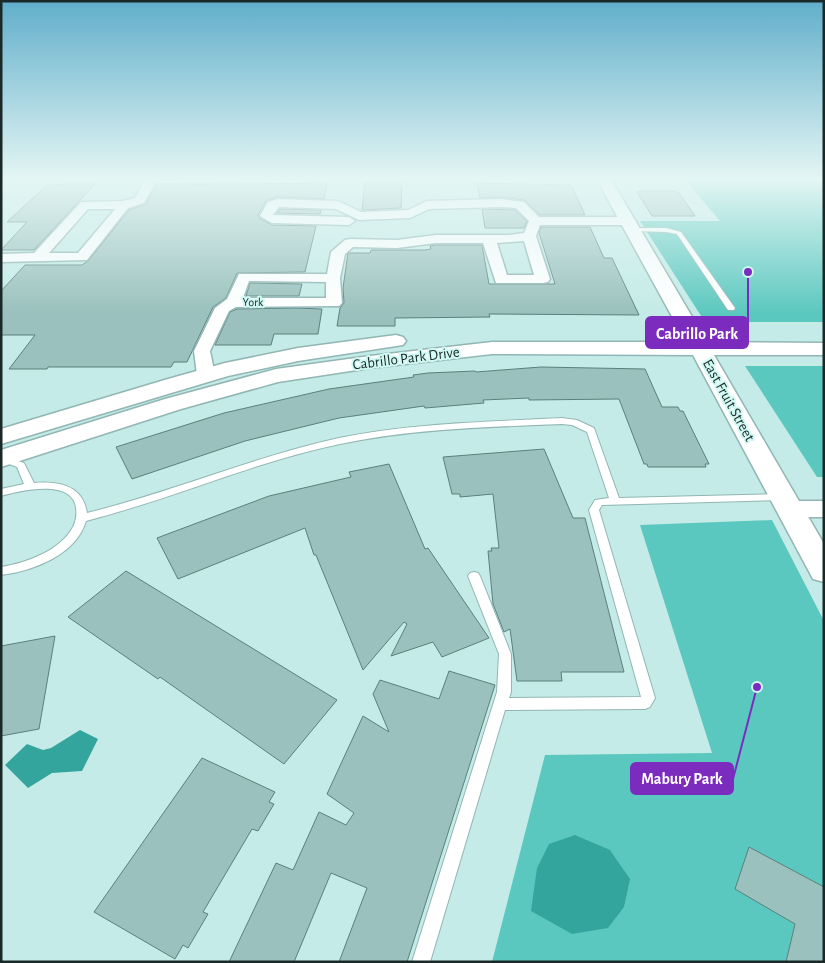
<svg xmlns="http://www.w3.org/2000/svg" width="825" height="963" viewBox="0 0 825 963" font-family="'Alegreya Sans',sans-serif">
	<style>
		.green { fill: #5bc8bf }
		.water { fill: #34a59d }
		.building { fill: #9ac1bd; stroke: #5c807c }
		.lines { fill: none; stroke-linecap: round; stroke-linejoin: round }
		.service-casing { stroke: #91b6b3; stroke-width: 2 }
		.minor-casing { stroke: #91b6b3; stroke-width: 3 }
		.tertiary-casing { stroke: #91b6b3; stroke-width: 3 }
		.service { fill: #fff; fill-rule: evenodd }
		.minor { fill: #fff; fill-rule: evenodd }
		.tertiary { fill: #fff; fill-rule: evenodd }
		.labels { text-anchor: middle; stroke-width: 4; stroke-linejoin: round; paint-order: stroke }
		.far-street-label { font-size: 12px; fill: #1a2928; stroke: #d1f9f4 }
		.street-label { font-size: 15px; fill: #1a2928; stroke: #d1f9f4 }
		.leader { fill: none; stroke: #7b2cbf; stroke-width: 2 }
		.callout-dot { fill: #7b2cbf; stroke: #d1f9f4; stroke-width: 2 }
		.callout { fill: #7b2cbf; stroke: #7b2cbf; stroke-width: 2 }
		.callout-label { font-size: 16px; text-anchor: middle; font-weight: bold; fill: #fff }
	</style>
	<rect width="100%" height="100%" fill="#c4ebe7"/>
	<g class="green">
		<polygon points="687,182 824,182 824,322 705,322 640,221 720,221"/>
		<polygon points="745,366 824,366 824,477 817,477"/>
		<polygon points="772,520 824,621 824,962 492,962 545,755 712,753 640,525"/>
	</g>
	<g class="water">
		<polygon points="80,730 98,739 82,771 52,773 28,788 5,765 27,744 43,750 51,748"/>
		<polygon points="575,835 610,850 630,879 624,907 608,928 572,934 531,911 537,868 549,844"/>
	</g>
	<g class="building">
		<polygon points="327,183 324,199 276,197 266,201 258,215 259,218 272,225 316,226 305,272 237,273 226,298 213,307 187,362 174,362 171,367 48,367 47,369 9,369 35,335 1,335 1,291 25,265 82,265 88,261 129,210 146,204 156,185"/>
		<polygon points="365,183 402,183 401,208 362,210"/>
		<polygon points="477,183 569,185 572,187 585,215 540,215 524,200 501,197 480,198"/>
		<polygon points="69,184 95,184 34,250 1,250 27,222 7,222 47,185"/>
		<polygon points="640,191 673,191 679,193 695,216 652,216 637,192"/>
		<polygon points="280,209 321,210 320,214 277,213"/>
		<polygon points="482,209 515,210 527,221 524,228 485,228"/>
		<polygon points="541,227 590,227 604,258 612,258 639,315 489,314 490,317 395,318 395,326 337,326 340,308 344,303 343,288 348,253 370,253 371,250 425,250 431,249 430,246 436,245 482,245 489,284 555,284 539,233"/>
		<polygon points="250,283 302,284 299,296 246,296"/>
		<polygon points="237,309 296,308 322,309 318,334 274,334 271,345 215,345 230,312"/>
		<polygon points="541,367 645,369 662,407 678,407 680,411 683,411 709,464 705,464 706,467 648,467 647,464 644,464 619,399 529,400 529,398 483,400 484,403 425,408 424,406 339,418 245,441 132,479 116,447 224,413 329,389 414,377 413,375 428,373 475,371 476,372"/>
		<polygon points="544,449 573,518 585,518 624,672 561,672 562,681 517,681 510,629 504,632 493,604 488,551 492,551 491,548 499,548 493,494 460,497 460,494 452,494 443,457"/>
		<polygon points="389,464 425,549 428,548 489,638 442,657 433,642 391,656 407,624 404,622 363,670 316,555 314,555 305,528 178,579 157,538 269,496 351,477 349,472"/>
		<polygon points="126,571 337,700 284,764 160,677 158,679 68,617"/>
		<polygon points="55,636 39,729 1,736 1,646"/>
		<polygon points="449,671 495,685 407,962 339,962 367,888 331,873 294,962 229,962 276,863 293,870 319,812 346,825 354,813 327,794 363,716 389,732 373,694 380,680 439,699"/>
		<polygon points="202,758 275,792 269,802 274,804 258,831 252,829 203,912 208,914 188,948 183,945 175,959 94,912"/>
		<polygon points="749,847 824,887 824,962 786,962 795,924 735,889"/>
	</g>
	<g class="lines">
		<defs>
			<g id="service">
				<polygon points="699,178 727,178 724,180 702,180"/>
				<polygon points="634,228 666,228 681,232 735,308 734,310 728,310 677,234 666,232 632,231 631,230"/>
				<path d="M 562,418 L 577,420 L 594,428 L 619,498 L 783,494 L 788,497 L 783,500 L 602,505 L 599,510 L 655,698 L 650,707 L 645,709 L 505,710 L 430,962 L 412,962 L 497,692 L 499,654 L 468,576 L 470,573 L 474,572 L 478,573 L 480,576 L 511,654 L 511,692 L 509,698 L 641,697 L 589,510 L 595,500 L 609,498 L 587,432 L 572,425 L 562,424 C 488,427 412,429 340,444 C 253,462 172,499 86,521 C 76,555 33,571 1,575 L 1,567 C 26,563 60,551 73,527 C 76,521 77,515 76,508 C 72,478 20,491 1,496 L 1,489 L 24,484 L 17,467 L 1,461 L 1,455 L 24,463 L 34,483 C 58,481 83,485 87,513 C 172,492 253,457 339,438 C 412,423 488,422 562,418 Z"/>
			</g>
			<g id="minor">
				<path d="M 146,178 L 266,179 L 260,182 L 155,183 L 144,203 L 128,208 L 87,260 L 1,262 L 1,254 L 34,253 L 81,202 L 123,201 L 135,198 ZM 88,209 L 115,209 L 78,253 L 49,253 Z"/>
				<path d="M 277,199 L 338,201 L 361,212 L 408,210 L 427,201 L 501,199 L 524,202 L 539,217 L 630,217 L 636,221 L 630,225 L 540,225 L 536,236 L 550,279 L 548,282 L 543,283 L 496,283 L 483,243 L 436,243 L 397,248 L 353,247 L 345,254 L 340,278 L 342,303 L 339,306 L 236,307 L 229,311 L 210,351 L 215,375 L 212,379 L 206,380 L 200,379 L 197,375 L 194,351 L 215,308 L 227,299 L 239,274 L 327,274 L 331,252 L 345,240 L 350,239 L 397,240 L 436,235 L 509,235 L 524,233 L 529,221 L 516,208 L 501,207 L 429,209 L 410,218 L 359,220 L 336,209 L 279,207 L 273,215 L 349,217 L 355,221 L 349,225 L 272,223 L 260,216 L 268,202 ZM 524,241 L 534,275 L 507,275 L 497,243 ZM 249,281 L 326,282 L 326,298 L 243,298 Z"/>
				<polygon points="790,501 824,501 824,517 790,517 782,514 779,509 782,504"/>
			</g>
			<g id="tertiary">
				<polygon points="596,178 610,178 707,342 824,343 824,355 714,355 824,544 824,582 813,579 693,355 492,354 370,368 278,382 181,409 1,467 1,450 165,399 276,369 370,356 492,342 686,342"/>
				<polygon points="396,335 403,337 406,341 403,345 298,361 228,376 1,444 1,429 168,379 225,363 298,348"/>
			</g>
		</defs>
		<use href="#service" class="service-casing"/>
		<use href="#minor" class="minor-casing"/>
		<use href="#tertiary" class="tertiary-casing"/>
		<use href="#service" class="service"/>
		<use href="#minor" class="minor"/>
		<use href="#tertiary" class="tertiary"/>
	</g>
	<linearGradient id="sky" x2="0" y2="1"><stop stop-color="#60aeca"/><stop offset="0.57" stop-color="#e4f6f4"/><stop offset="1" stop-color="#e4f6f4" stop-opacity="0"/></linearGradient>
	<rect width="825" height="313" fill="url(#sky)"/>
	<g class="labels">
		<g class="far-street-label">
			<text transform="translate(253 302) rotate(1)" y="4">York</text>
		</g>
		<g class="street-label">
			<text transform="translate(406 358) rotate(-7)" y="5">Cabrillo Park Drive</text>
			<text transform="translate(729 400) rotate(61)" y="5">East Fruit Street</text>
		</g>
	</g>
	<path class="leader" d="M748 272L748 333M757 687L733 779"/>
	<g class="callout-dot">
		<circle cx="748" cy="272" r="5"/>
		<circle cx="757" cy="687" r="5"/>
	</g>
	<g class="callout">
		<rect x="646" y="317" width="102" height="31" rx="5"/>
		<rect x="631" y="763" width="102" height="31" rx="5"/>
	</g>
	<g class="callout-label">
		<text x="697" y="339">Cabrillo Park</text>
		<text x="682" y="784">Mabury Park</text>
	</g>
	<rect width="825" height="963" fill="none" stroke="#1a2928" stroke-width="5"/>
</svg>
